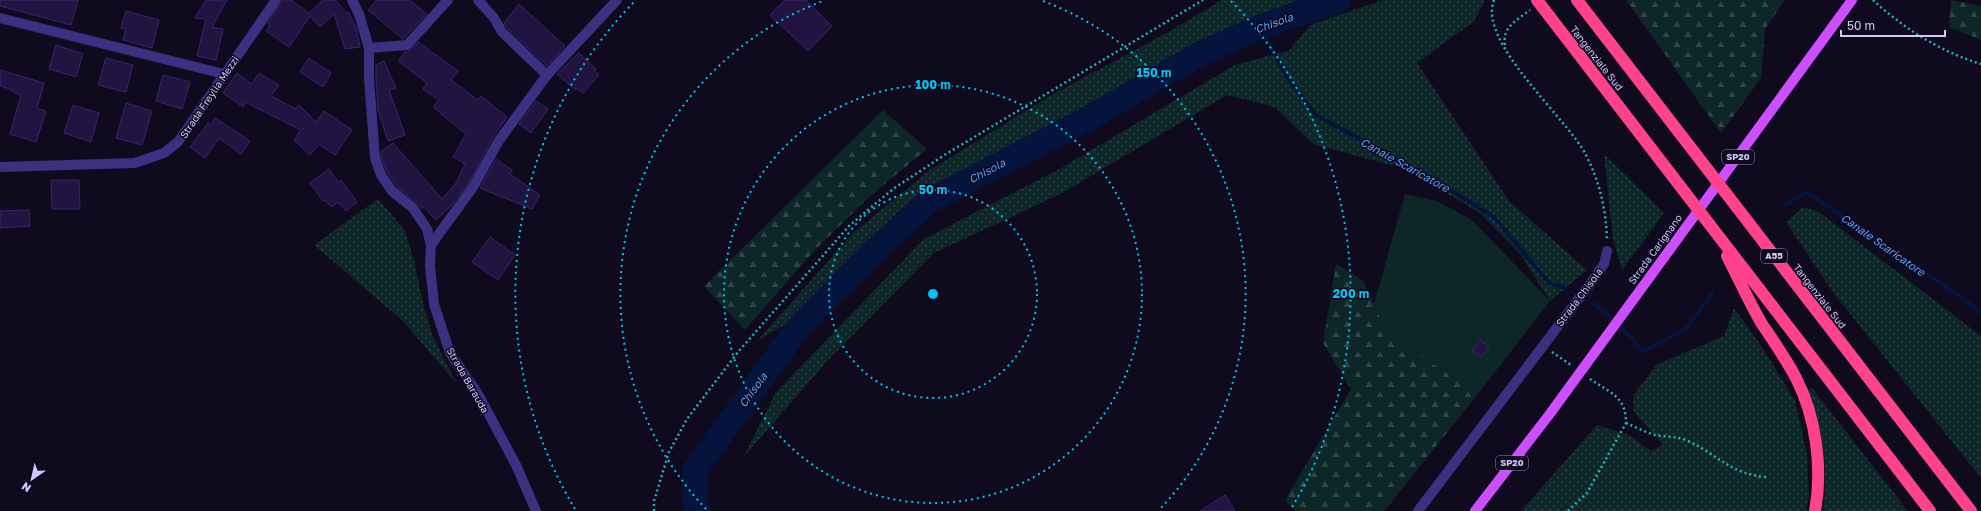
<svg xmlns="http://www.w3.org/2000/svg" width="1981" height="511" viewBox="0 0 1981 511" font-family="'Golos Text',sans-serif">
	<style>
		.green { fill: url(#green-dots) }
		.forest { fill: url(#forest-firs) }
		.pitch { fill: #0d2728 }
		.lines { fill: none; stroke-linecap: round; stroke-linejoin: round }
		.stream { stroke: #05143c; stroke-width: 4 }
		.river { stroke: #05143c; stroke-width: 25 }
		.building { fill: #211440; stroke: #39246f }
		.path { stroke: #22b4b8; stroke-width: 2.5; stroke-dasharray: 2 3; stroke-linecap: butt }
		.minor { stroke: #3b3181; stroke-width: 10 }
		.primary { stroke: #cc4eff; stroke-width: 10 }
		.motorway { stroke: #ff428c; stroke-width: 12 }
		.ring { fill: none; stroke: #00c5f2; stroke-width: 2; stroke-dasharray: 2 4 }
		.labels { text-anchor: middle; stroke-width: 3; stroke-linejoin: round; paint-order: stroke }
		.shield { fill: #0f0a1e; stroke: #988ebc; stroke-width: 1 }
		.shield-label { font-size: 9px; font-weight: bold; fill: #d2c7ff }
		.street-label { font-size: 10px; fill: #d2c7ff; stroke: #0f0a1e }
		.water-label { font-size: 11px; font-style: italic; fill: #55a2ff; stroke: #0f0a1e }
		.centre { fill: #00c5f2; stroke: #0f0a1e; stroke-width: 2 }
		.ring-label { font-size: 12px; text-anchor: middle; font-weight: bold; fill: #00c5f2; stroke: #0f0a1e; stroke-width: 3; stroke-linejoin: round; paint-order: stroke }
	</style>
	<defs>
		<pattern id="green-dots" width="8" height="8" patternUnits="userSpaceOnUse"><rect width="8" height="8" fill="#0d2728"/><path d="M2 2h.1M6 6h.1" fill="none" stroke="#2f4548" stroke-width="1.8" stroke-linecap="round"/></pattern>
		<pattern id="forest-firs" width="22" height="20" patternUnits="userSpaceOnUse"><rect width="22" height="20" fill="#0d2728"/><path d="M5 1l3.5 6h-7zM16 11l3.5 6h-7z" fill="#2f4548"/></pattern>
	</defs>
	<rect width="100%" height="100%" fill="#0f0a1e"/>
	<g class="green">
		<polygon points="1222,0 1298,0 1182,53 1059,123 937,184 863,244 788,323 757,341 853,233 930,170 1050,96 1172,30"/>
		<polygon points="1383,0 1485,0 1474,21 1417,63 1509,201 1587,270 1550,301 1521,255 1481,214 1409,170 1313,144 1275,107 1227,95 1062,193 934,253 827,361 743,458 776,392 924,239 1056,171 1235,65 1290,50 1310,25"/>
		<polygon points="1604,154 1664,213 1622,270 1613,239"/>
		<polygon points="378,199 404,229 414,260 423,304 433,337 457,384 404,322 314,245"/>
		<polygon points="1803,207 1819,212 1981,336 1981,478 1835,295 1786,222"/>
		<polygon points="1734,308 1762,347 1795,401 1807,455 1809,497 1806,511 1521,511 1597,425 1629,435 1651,451 1663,445 1634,412 1633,396 1656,365 1724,336"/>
		<path d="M 1812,388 L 1908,511 L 1823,511 C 1829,469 1823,429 1808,390 Z"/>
	</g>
	<g class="forest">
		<polygon points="1626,0 1785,0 1765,29 1761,78 1721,133"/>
		<polygon points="1951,0 1981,6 1981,40 1949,27"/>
		<polygon points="883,110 927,149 870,196 813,252 745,330 704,286"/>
		<polygon points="1336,264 1363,281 1387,332 1478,394 1384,511 1295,511 1285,500 1351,389 1323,343"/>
	</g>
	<polygon class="pitch" points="1405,194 1437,201 1472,220 1550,301 1478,394 1387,332 1374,304"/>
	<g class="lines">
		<g class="stream">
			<polyline points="1260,27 1288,79 1316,115 1431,178 1494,217 1549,283 1566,288"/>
			<polyline points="1785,205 1807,192 1964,299 1981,313"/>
			<polyline points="1594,303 1633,339 1642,352 1685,330 1713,292"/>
		</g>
		<polyline class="river" points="698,511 695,500 695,470 797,329 873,252 929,201 1087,119 1198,55 1260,27 1339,0"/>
	</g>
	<g class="building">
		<polygon points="0,0 78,0 71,25 0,6"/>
		<polygon points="206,0 227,0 212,27 223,29 216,60 197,56 206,19 195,18"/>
		<polygon points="283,0 291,0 309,13 323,0 335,0 347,13 348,12 356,27 360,47 345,49 334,14 320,27 310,16 289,47 266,31 270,25 268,23"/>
		<polygon points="377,0 410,0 427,14 403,39 368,10"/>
		<polygon points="785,0 806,0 832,26 808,51 770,15"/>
		<polygon points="519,4 565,46 547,66 507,28 504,23"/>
		<polygon points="126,11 159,20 152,48 123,40 126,29 121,28"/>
		<polygon points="418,42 458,71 451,80 478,100 481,96 507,117 492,139 468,184 451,206 436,220 424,207 422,209 417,203 397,187 387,172 381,157 381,151 393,143 442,199 456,183 465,164 453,157 466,134 433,107 439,100 423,89 427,83 398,61 405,52 411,50"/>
		<polygon points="56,45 83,54 76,77 49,69"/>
		<polygon points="579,53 596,69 594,71 599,75 583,93 576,88 575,90 557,74"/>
		<polygon points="106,58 133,65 126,92 98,85"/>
		<polygon points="309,58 331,73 323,87 300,72"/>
		<polygon points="384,61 396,88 389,90 405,135 388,141 378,110 376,79 376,65"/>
		<polygon points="0,70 44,83 37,108 46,111 36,142 10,134 21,95 13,92 13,90 0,86"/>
		<polygon points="237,73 252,84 259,73 279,85 271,96 296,109 299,105 316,122 324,111 352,130 335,155 319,144 310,155 294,140 301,130 245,102 243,107 223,93"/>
		<polygon points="163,75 190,82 182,109 156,101"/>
		<polygon points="536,101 548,109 531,133 519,124"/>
		<polygon points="126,103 152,111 142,145 116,138"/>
		<polygon points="73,105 99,113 91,142 64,133"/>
		<polygon points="215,118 250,141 241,154 219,138 205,158 190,147 208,123 211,125"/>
		<polygon points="496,159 512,170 510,174 540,195 532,209 480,188"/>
		<polygon points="329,169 338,182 341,180 357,202 346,211 338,202 331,207 325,200 323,201 310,183"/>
		<polygon points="51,180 79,180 80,209 52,209"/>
		<polygon points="29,210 30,226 0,228 0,211"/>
		<polygon points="490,237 515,255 498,280 472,262"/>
		<polygon points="1480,340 1489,347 1481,357 1472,351"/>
		<polygon points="1225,495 1235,511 1200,511"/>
	</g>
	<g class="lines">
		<g class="path">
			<path d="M 1494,0 C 1477,42 1568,119 1586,155 C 1600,183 1606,209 1607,240"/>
			<path d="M 1873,0 C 1903,28 1941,52 1981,64"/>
			<path d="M 1505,45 C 1502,27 1517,20 1530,10"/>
			<polyline points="1552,352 1571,365"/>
			<path d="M 1626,423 C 1635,427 1645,432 1655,435 C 1666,437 1677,436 1688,441 C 1717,454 1730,474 1766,477"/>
			<polyline points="654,511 654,501 669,452 687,419 738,352 849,226 893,189 946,154 1203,0"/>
			<path d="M 1568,511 L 1587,493 L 1626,423 C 1626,396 1610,393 1590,379"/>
		</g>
		<g class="minor">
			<polyline points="352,0 359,14 369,48 369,79 375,158 381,175 392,191 413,208 427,229 431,245 430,266 434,304 450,353 478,394 516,465 536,511"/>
			<polyline points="478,0 494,18 502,32 547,75"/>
			<polyline points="0,18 224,74"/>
			<polyline points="369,48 407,45 448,0"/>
			<polyline points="0,167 135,163 164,153 178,142 276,0"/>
			<polyline points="431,245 473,187 498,142 547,75 617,0"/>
			<polyline points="1418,511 1590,284 1604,264 1607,251"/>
		</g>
		<polyline class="primary" points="1475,511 1549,415 1852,0"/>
		<g class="motorway">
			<polyline points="1537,0 1930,511"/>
			<polyline points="1577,0 1971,511"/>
			<path d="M 1727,256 C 1739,279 1749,302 1762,324 C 1774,342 1786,359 1796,378 C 1816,417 1823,468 1815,511"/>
		</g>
	</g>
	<g class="ring">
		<circle cx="933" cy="294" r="104"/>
		<circle cx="933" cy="294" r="209"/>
		<path d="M706 509A313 313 0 0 1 823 1M1043 1A313 313 0 0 1 1160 509"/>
		<path d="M575 509A418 418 0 0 1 635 1M1231 1A418 418 0 0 1 1291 509"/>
	</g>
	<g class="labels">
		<g class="shield">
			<rect x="1722" y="150" width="32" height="14" rx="3"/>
			<rect x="1761" y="249" width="26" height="14" rx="3"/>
			<rect x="1496" y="456" width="32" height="14" rx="3"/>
		</g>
		<g class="shield-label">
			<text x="1738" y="160">SP20</text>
			<text x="1774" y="259">A55</text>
			<text x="1512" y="466">SP20</text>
		</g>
		<g class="street-label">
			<text transform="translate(1597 58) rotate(52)" y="4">Tangenziale Sud</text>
			<text transform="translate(209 97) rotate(-56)" y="4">Strada Freylia Mezzi</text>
			<text transform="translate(1655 249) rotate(-54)" y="4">Strada Carignano</text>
			<text transform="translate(1820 296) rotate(52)" y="4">Tangenziale Sud</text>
			<text transform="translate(1579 297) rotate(-53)" y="4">Strada Chisola</text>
			<text transform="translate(468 380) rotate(60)" y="4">Strada Barauda</text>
		</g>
		<g class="water-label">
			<text transform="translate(1274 23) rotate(-20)" y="4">Chisola</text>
			<text transform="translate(1405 165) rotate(29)" y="4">Canale Scaricatore</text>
			<text transform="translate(987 171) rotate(-28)" y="4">Chisola</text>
			<text transform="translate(1883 245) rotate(35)" y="4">Canale Scaricatore</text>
			<text transform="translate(753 390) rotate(-54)" y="4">Chisola</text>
		</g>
	</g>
	<circle cx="933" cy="294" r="6" class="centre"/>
	<g class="ring-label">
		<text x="1154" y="77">150 m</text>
		<text x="933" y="89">100 m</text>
		<text x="933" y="194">50 m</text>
		<text x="1351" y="298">200 m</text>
	</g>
	<g transform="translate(32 479) rotate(214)" stroke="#0f0a1e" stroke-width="3" paint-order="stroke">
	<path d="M0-3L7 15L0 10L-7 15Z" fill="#d2c7ff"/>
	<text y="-6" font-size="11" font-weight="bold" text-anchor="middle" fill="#d2c7ff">N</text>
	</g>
	<path d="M1841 30v6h104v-6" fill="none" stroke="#d2c7ff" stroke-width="2"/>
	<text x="1847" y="30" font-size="12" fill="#d2c7ff" stroke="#0f0a1e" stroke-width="3" paint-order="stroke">50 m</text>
</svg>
